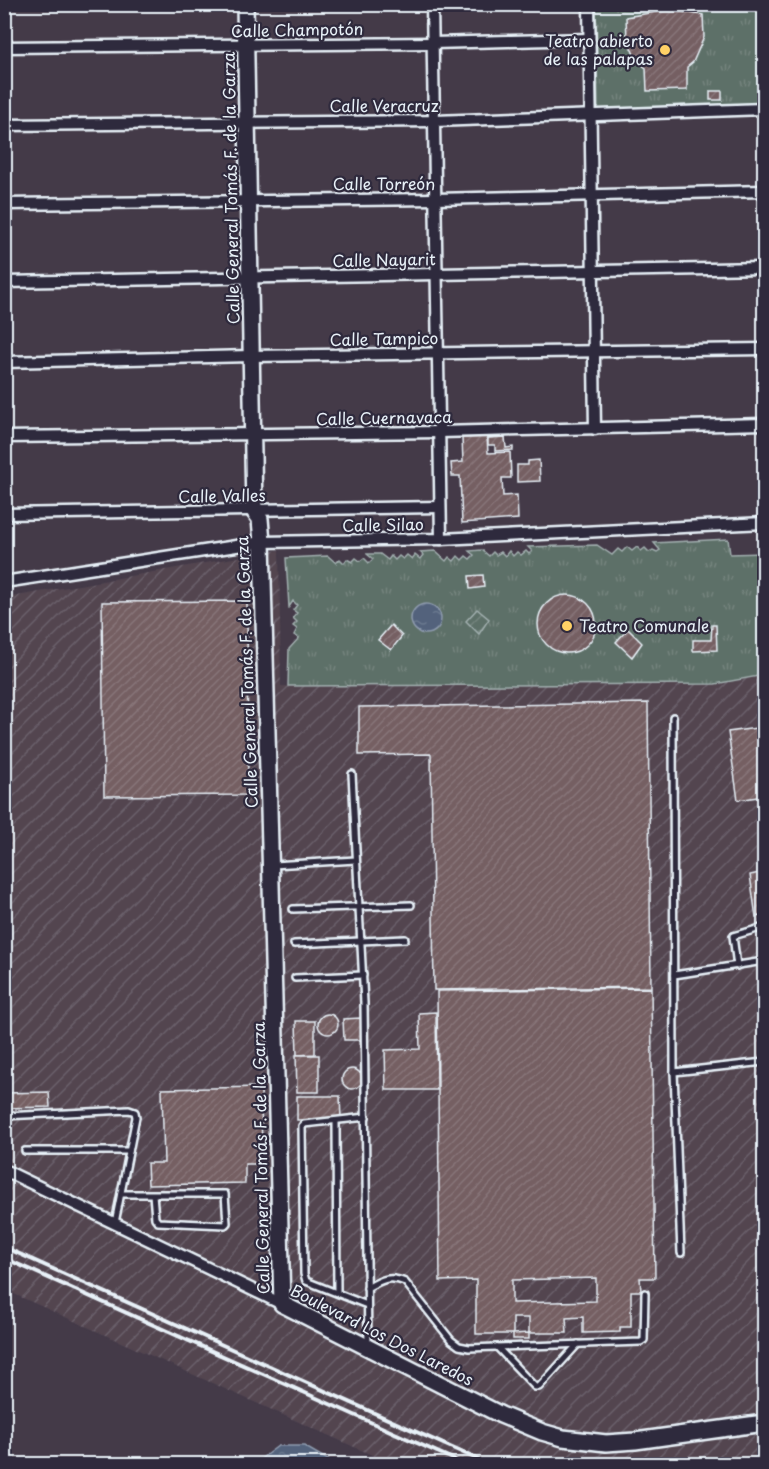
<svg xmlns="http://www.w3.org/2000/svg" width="769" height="1469" viewBox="0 0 769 1469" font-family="'Playpen Sans',sans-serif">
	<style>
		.industrial { fill: url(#industrial-furrows) }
		.park { fill: url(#park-tufts); stroke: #a2b0b0; stroke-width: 1.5 }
		.garden { fill: url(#garden-furrows); stroke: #a2b0b0; stroke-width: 1.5 }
		.water { fill: url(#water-ripples); stroke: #8e9bae; stroke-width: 1.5 }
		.building { fill: url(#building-hatch); stroke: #e8f1f8; stroke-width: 1.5; fill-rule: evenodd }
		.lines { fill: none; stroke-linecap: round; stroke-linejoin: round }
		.lane-casing { stroke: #e8f1f8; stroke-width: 10 }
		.street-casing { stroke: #e8f1f8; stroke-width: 15 }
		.secondary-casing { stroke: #e8f1f8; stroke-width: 20 }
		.lane { stroke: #2f2a3d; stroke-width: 5 }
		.street { stroke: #2f2a3d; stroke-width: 10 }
		.secondary { stroke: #2f2a3d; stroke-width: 15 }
		.rail { stroke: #e8f1f8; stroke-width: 4 }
		.poi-dot { fill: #ffd166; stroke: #2f2a3d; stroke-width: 2 }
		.labels { text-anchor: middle; stroke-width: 4.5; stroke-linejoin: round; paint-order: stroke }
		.street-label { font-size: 16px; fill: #e8f1f8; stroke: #2f2a3d }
		.poi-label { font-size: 16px; fill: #e8f1f8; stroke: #2f2a3d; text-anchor: end }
	</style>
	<defs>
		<pattern id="industrial-furrows" width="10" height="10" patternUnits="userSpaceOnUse" patternTransform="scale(1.5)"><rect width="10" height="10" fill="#524550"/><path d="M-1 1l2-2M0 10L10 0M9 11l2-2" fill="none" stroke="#6b606a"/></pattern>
		<pattern id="park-tufts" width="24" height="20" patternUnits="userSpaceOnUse" patternTransform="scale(1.5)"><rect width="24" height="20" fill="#5d6f67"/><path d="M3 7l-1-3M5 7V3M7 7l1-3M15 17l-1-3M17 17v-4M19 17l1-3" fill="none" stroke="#74847e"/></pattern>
		<pattern id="garden-furrows" width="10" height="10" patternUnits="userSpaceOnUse" patternTransform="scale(1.5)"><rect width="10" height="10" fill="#5d6f67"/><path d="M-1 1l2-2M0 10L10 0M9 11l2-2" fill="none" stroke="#74847e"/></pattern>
		<pattern id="water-ripples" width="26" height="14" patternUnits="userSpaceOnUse" patternTransform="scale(1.5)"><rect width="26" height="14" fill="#52627c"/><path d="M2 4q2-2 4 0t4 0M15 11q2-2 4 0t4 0" fill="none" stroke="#6b798f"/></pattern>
		<pattern id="building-hatch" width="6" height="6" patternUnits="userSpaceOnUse" patternTransform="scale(1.5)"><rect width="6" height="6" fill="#745e62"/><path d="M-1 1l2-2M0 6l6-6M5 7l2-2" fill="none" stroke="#887679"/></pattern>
	</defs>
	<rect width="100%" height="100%" fill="#443a48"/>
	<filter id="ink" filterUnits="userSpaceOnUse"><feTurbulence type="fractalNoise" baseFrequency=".0167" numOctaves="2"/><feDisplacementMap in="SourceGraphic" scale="12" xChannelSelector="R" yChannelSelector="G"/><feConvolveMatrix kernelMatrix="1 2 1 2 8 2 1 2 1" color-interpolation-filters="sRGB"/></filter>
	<g filter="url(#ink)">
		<polygon class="industrial" points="279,550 281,686 715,684 764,675 764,1464 392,1464 5,1290 5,598"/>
		<g class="park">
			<polygon points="596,5 764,5 764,103 598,109"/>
			<polygon points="728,539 730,554 764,553 764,675 715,684 288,686 289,649 299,638 294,635 297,629 293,626 297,622 293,618 297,613 293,610 297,605 293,601 289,607 286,558 328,556 336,563 340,559 344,563 347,559 352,562 356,558 360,561 364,558 369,563 373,559 367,554 380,554 388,560 391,556 395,560 399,556 403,559 407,555 412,559 415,555 420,559 423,555 420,552 435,551 446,561 449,557 454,561 458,556 462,560 466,556 470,559 474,555 469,551 482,550 489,556 493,552 496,555 501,552 505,556 509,551 513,556 517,552 521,555 526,551 529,554 532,551 528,547 597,545 612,555 618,549 622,552 627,547 632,551 637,547 641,551 645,548 649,552 653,550 657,552 660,550 654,543"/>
		</g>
		<polygon class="garden" points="477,609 489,619 479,634 466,621"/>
		<g class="water">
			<circle cx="426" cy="619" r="15"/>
			<polygon points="278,1446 304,1446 335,1464 254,1464"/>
		</g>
		<g class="building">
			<polygon points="667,10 703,15 704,37 693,62 687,67 687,90 647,91 646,68 637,61 627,39 626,17"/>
			<rect x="710" y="91" width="12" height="9"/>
			<polygon points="487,437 488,453 510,452 511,478 502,478 503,496 517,495 518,519 462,523 460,476 452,476 451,463 463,462 462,438"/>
			<polygon points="505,437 506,448 513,447 513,450 495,451 495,445 488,445 488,438"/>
			<polygon points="539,460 540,481 517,482 517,465 528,465 528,461"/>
			<polygon points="483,575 484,587 470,589 469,576"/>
			<circle cx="567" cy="624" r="29"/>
			<polygon points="247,601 248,795 104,796 102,602"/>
			<polygon points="391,625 402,636 391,650 378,640"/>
			<polygon points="712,625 716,625 717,650 693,651 693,640 711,640"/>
			<polygon points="628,629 642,643 632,657 616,642"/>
			<polygon points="764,680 764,726 757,681"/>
			<polygon points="648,703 651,987 434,990 431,754 359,755 359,707"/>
			<polygon points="764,727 764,796 738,800 728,732"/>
			<polygon points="764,872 764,915 756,917 750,875"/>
			<path d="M 651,988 L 655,1278 L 640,1278 L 641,1291 L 631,1291 L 631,1327 L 620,1327 L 620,1332 L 583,1333 L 583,1317 L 566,1318 L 567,1333 L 529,1333 L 529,1318 L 513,1318 L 513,1334 L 476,1334 L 476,1280 L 440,1281 L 437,991 ZM 596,1278 L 596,1301 L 512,1303 L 512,1280 Z"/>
			<polygon points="436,1012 437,1090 386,1090 385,1050 420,1049 419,1013"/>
			<circle cx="328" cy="1024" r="10"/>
			<polygon points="361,1018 361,1040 344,1040 343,1019"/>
			<polygon points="296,1021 315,1021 315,1054 297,1055"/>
			<polygon points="296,1055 319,1055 319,1092 297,1092"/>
			<circle cx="352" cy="1079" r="10"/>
			<polygon points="261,1087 262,1164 245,1164 245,1183 148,1185 147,1163 164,1163 162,1089"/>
			<polygon points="49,1092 50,1107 4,1108 4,1093"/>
			<polygon points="297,1096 340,1096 341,1119 297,1120"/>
			<polygon points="529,1333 529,1339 513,1339 513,1334"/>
		</g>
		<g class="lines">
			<defs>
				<g id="lane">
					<polyline points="673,717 674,1072 681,1253"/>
					<polyline points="352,774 364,1003 368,1346"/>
					<polyline points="273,865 356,860"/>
					<polyline points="293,909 411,905"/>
					<polyline points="294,944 405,939"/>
					<polyline points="737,966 733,936 764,927"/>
					<polyline points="674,975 764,961"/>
					<polyline points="295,978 363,975"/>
					<polyline points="674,1072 764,1062"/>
					<polyline points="4,1116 129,1110 135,1112 136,1117 115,1223"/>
					<polyline points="366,1117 304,1124 302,1126 304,1274 306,1281 367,1305"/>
					<polyline points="336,1122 337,1293"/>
					<polyline points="25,1151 129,1151"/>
					<polyline points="121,1194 225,1194 227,1223 225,1225 158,1222 155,1218 153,1194"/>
					<path d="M 367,1288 C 381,1280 389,1275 405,1282 L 451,1340 L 459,1346 L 469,1348 L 641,1342 L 644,1340 L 645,1293"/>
					<polyline points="497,1347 535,1387 539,1387 578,1344"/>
				</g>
				<g id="street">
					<polyline points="432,4 441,539"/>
					<polyline points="589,4 595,429"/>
					<polyline points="4,47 433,43 589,39"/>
					<polyline points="4,125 435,121 764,109"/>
					<polyline points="4,204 436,199 764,191"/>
					<polyline points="4,282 764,268"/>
					<polyline points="4,362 251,356 764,349"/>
					<polyline points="4,437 440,432 764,424"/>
					<polyline points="4,514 440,507"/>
					<polyline points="4,582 262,542 441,539 764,523"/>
					<polyline points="4,1170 282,1304"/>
				</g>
				<polyline id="secondary" points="245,4 254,511 260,519 262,542 282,1304 501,1415 542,1432 563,1438 606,1443 635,1441 764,1423"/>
			</defs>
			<use href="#lane" class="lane-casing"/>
			<use href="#street" class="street-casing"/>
			<use href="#secondary" class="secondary-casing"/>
			<use href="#lane" class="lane"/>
			<use href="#street" class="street"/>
			<use href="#secondary" class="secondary"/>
			<g class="rail">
				<polyline points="4,1247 488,1464"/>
				<polyline points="4,1258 464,1464"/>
			</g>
		</g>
	</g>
	<g class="poi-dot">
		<circle cx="665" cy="50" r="6"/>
		<circle cx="567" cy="626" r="6"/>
	</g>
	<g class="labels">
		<g class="street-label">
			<text transform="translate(297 30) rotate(-1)" y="6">Calle Champotón</text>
			<text x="384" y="112">Calle Veracruz</text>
			<text x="384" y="190">Calle Torreón</text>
			<text transform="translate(231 188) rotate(-91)" y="6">Calle General Tomás F. de la Garza</text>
			<text transform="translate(384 260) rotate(-1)" y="6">Calle Nayarit</text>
			<text transform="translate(384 339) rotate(-1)" y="6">Calle Tampico</text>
			<text transform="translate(384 418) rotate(-1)" y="6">Calle Cuernavaca</text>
			<text transform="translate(222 496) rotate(-1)" y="6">Calle Valles</text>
			<text transform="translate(383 525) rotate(-1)" y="6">Calle Silao</text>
			<text transform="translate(247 672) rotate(-92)" y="6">Calle General Tomás F. de la Garza</text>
			<text transform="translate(261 1158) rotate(-91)" y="6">Calle General Tomás F. de la Garza</text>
			<text transform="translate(382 1335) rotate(27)" y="6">Boulevard Los Dos Laredos</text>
		</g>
		<g class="poi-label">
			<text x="653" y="47">Teatro abierto<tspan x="653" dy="18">de las palapas</tspan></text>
			<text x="579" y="632" text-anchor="start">Teatro Comunale</text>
		</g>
	</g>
	<rect width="769" height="1469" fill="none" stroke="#2f2a3d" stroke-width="24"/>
	<rect x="12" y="12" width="745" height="1445" fill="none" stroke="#e8f1f8" stroke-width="2" filter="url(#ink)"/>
</svg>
